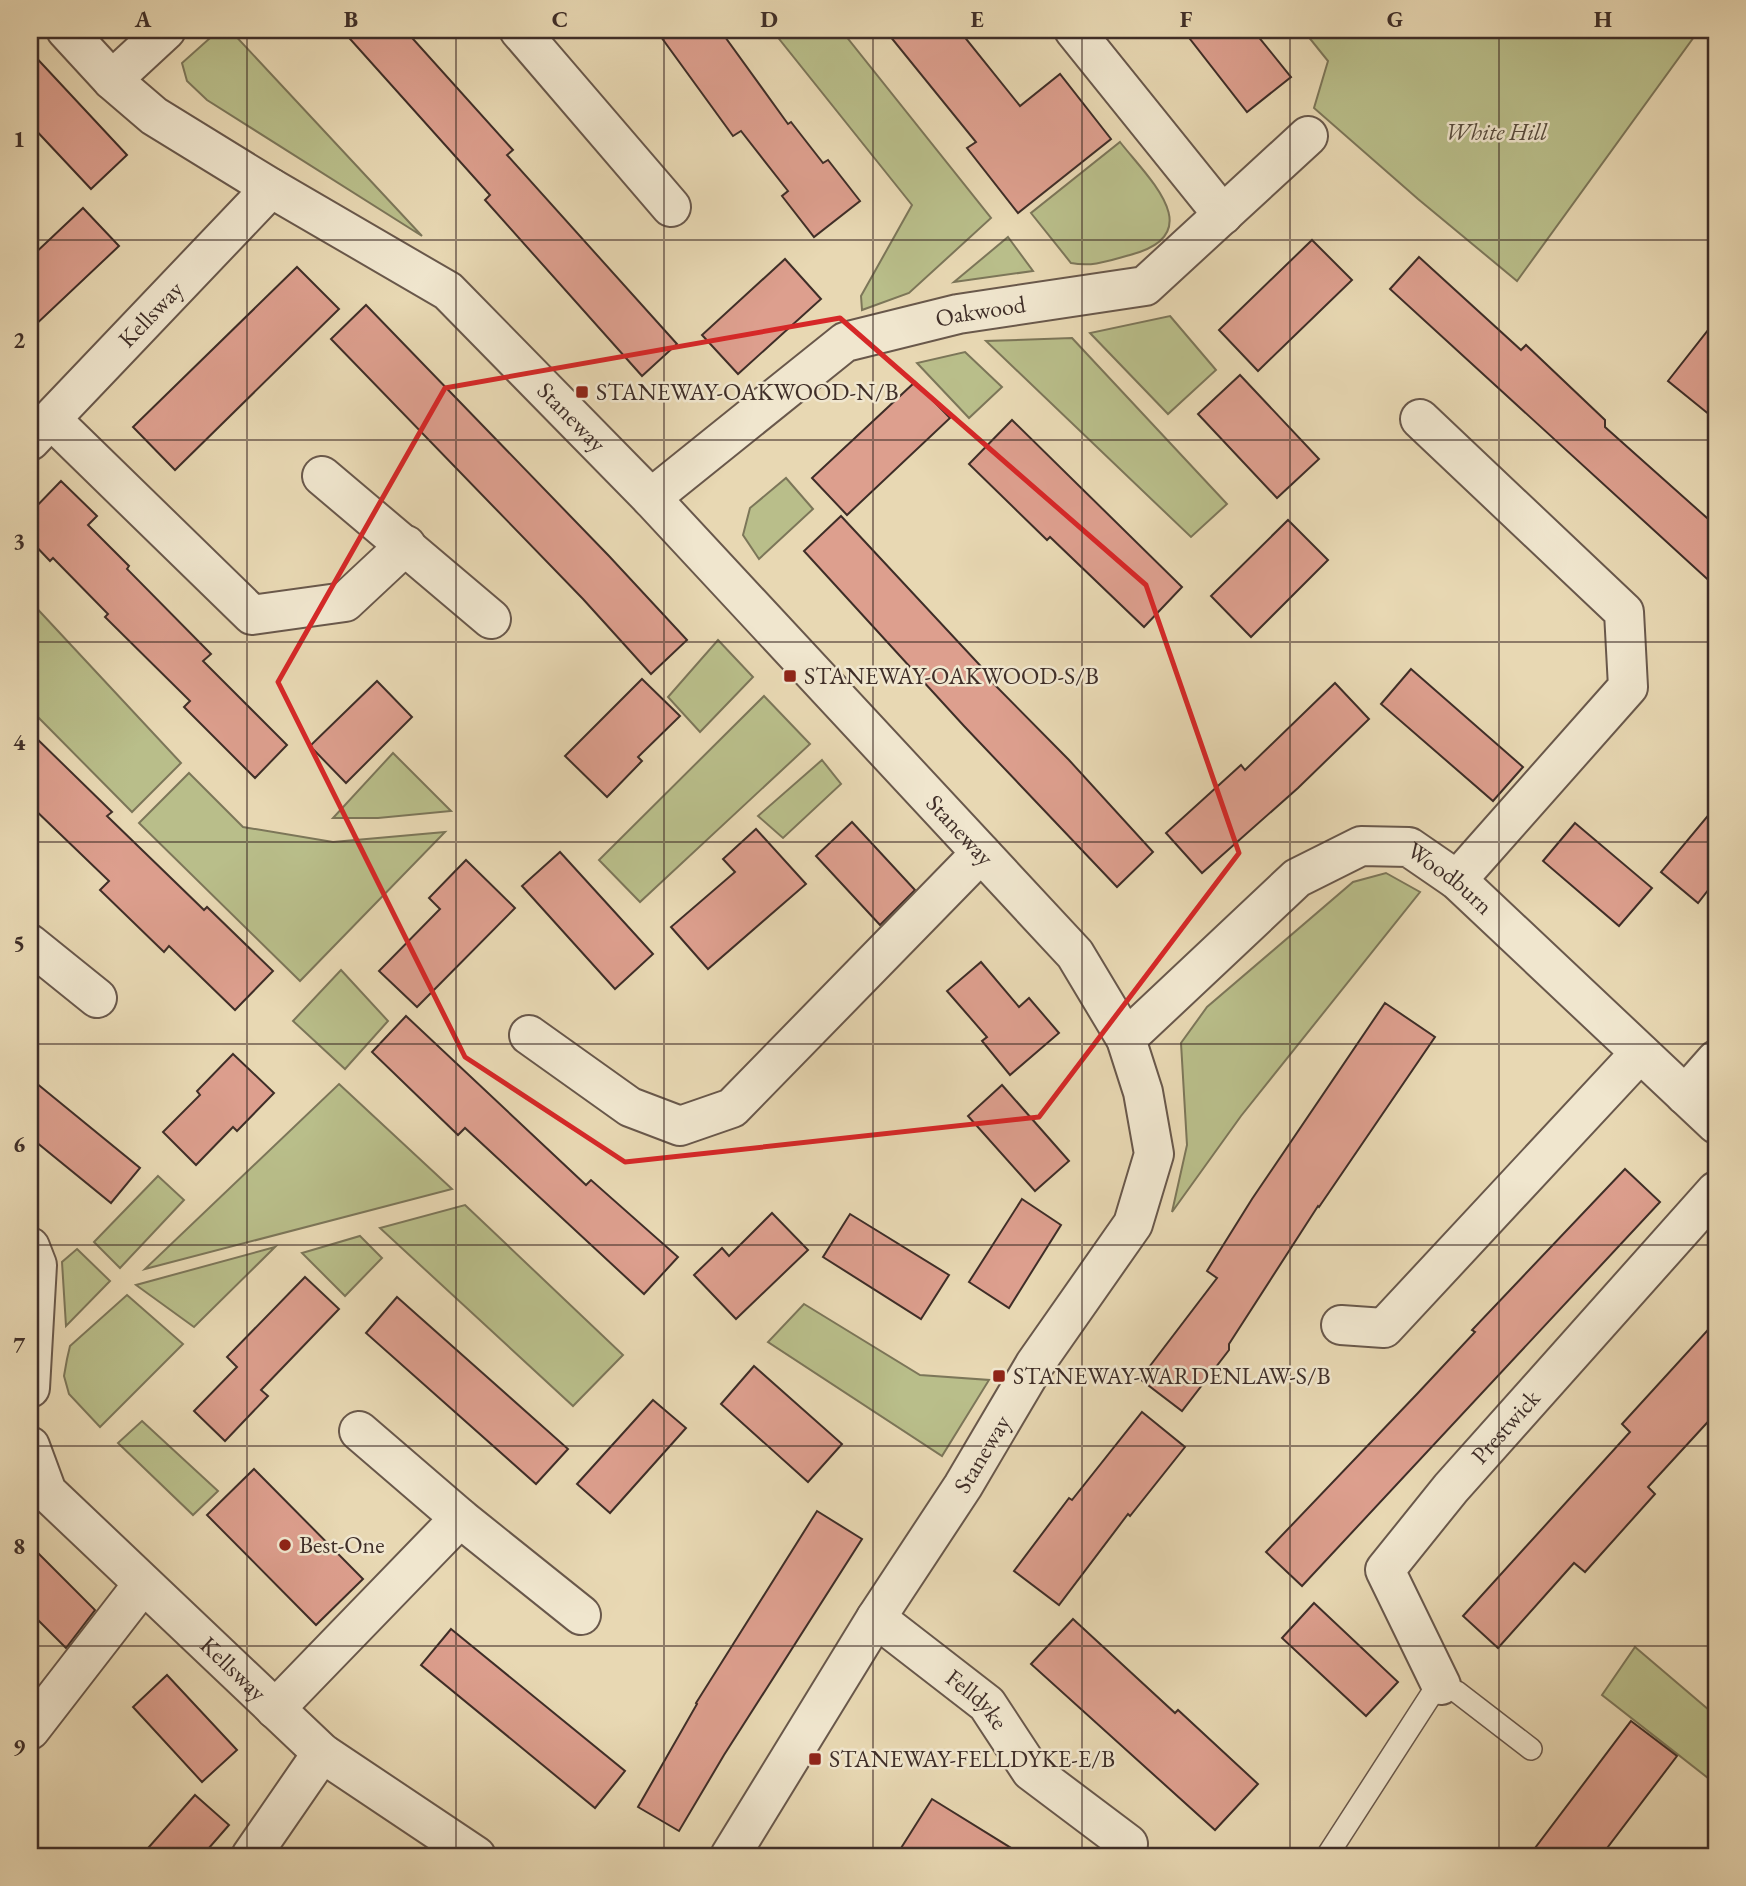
<svg xmlns="http://www.w3.org/2000/svg" width="1746" height="1886" viewBox="0 0 1746 1886" font-family="'EB Garamond',serif">
	<style>
		.green { fill: #b9be8a; stroke: #7c7659; stroke-width: 2 }
		.building { fill: #dd9f8e; stroke: #3f2e28; stroke-width: 2 }
		.lines { fill: none; stroke-linecap: round; stroke-linejoin: round }
		.service-casing { stroke: #69584b; stroke-width: 24 }
		.minor-casing { stroke: #69584b; stroke-width: 42 }
		.service { stroke: #f0e6ce; stroke-width: 21 }
		.minor { stroke: #f0e6ce; stroke-width: 38 }
		.marked { fill: none; stroke: #d62828; stroke-width: 5; stroke-linejoin: round }
		.grid { fill: none; stroke: #3f2e28; stroke-width: 2; stroke-opacity: 0.55 }
		.poi-dot { fill: #8f2418; stroke: #f0e6ce; stroke-width: 2.5 }
		.labels { text-anchor: middle; stroke-width: 5; stroke-linejoin: round; paint-order: stroke }
		.park-label { font-size: 24px; font-style: italic; fill: #574b3c; stroke: #f0e6ce }
		.street-label { font-size: 24px; fill: #3f2e28; stroke: #f0e6ce }
		.poi-label { font-size: 24px; fill: #3f2e28; stroke: #f0e6ce; text-anchor: start }
		.neatline { fill: none; stroke: #3f2e28; stroke-width: 2.5 }
		.grid-label { font-size: 23px; text-anchor: middle; font-weight: bold; fill: #3f2e28 }
	</style>
	<rect width="100%" height="100%" fill="#e8d8b3"/>
	<filter id="stains"><feTurbulence type="fractalNoise" baseFrequency=".00286" numOctaves="4"/><feColorMatrix values="0 0 0 0 .2 0 0 0 0 .09 0 0 0 0 .02 0 0 0 .5 -.17"/></filter>
	<radialGradient id="worn" r=".72"><stop offset=".6" stop-color="#630" stop-opacity="0"/><stop offset="1" stop-color="#630" stop-opacity=".3"/></radialGradient>
	<g class="green">
		<polygon points="219,30 230,30 422,236 207,100 187,81 182,63"/>
		<polygon points="772,30 841,30 991,218 909,293 862,310 861,296 912,205"/>
		<polygon points="1303,30 1699,30 1517,281 1418,199 1314,108 1328,61"/>
		<path d="M 1120,142 C 1149,179 1210,234 1130,255 C 1108,261 1093,267 1071,263 L 1031,213 Z"/>
		<polygon points="1008,237 1033,271 954,282"/>
		<polygon points="1170,316 1216,370 1168,414 1090,333"/>
		<polygon points="1072,338 1227,504 1191,537 986,341"/>
		<polygon points="965,352 1002,387 969,418 917,363"/>
		<polygon points="786,478 813,509 759,559 743,535 750,508"/>
		<polygon points="30,601 181,763 132,812 30,709"/>
		<polygon points="718,640 753,677 700,732 668,697"/>
		<polygon points="764,696 810,744 640,902 599,860"/>
		<polygon points="393,753 451,811 378,818 333,818"/>
		<polygon points="822,760 841,784 783,838 758,816"/>
		<polygon points="189,773 243,827 333,842 445,832 300,981 139,823"/>
		<polygon points="1386,873 1420,892 1241,1116 1172,1212 1187,1145 1181,1043 1207,1007 1353,882"/>
		<polygon points="341,970 388,1021 345,1069 293,1021"/>
		<polygon points="339,1084 452,1189 145,1269"/>
		<polygon points="158,1176 184,1200 120,1268 94,1242"/>
		<polygon points="465,1205 623,1355 573,1406 380,1228"/>
		<polygon points="360,1236 382,1258 345,1296 302,1253"/>
		<polygon points="275,1247 194,1327 136,1285"/>
		<polygon points="77,1249 110,1281 66,1326 62,1262"/>
		<polygon points="127,1295 183,1344 100,1427 69,1394 64,1376 67,1359 70,1346"/>
		<polygon points="804,1304 920,1375 989,1380 942,1456 768,1342"/>
		<polygon points="142,1421 218,1491 193,1515 118,1443"/>
		<polygon points="1635,1647 1716,1716 1716,1767 1708,1778 1602,1695"/>
	</g>
	<g class="building">
		<polygon points="342,30 405,30 513,150 507,155 677,344 642,376 485,200 490,195"/>
		<polygon points="656,30 720,30 788,124 791,122 823,163 828,160 860,201 814,237 782,196 788,191 741,131 733,136"/>
		<polygon points="885,30 959,30 1020,106 1060,74 1111,139 1018,213 967,148 976,142"/>
		<polygon points="1183,30 1253,30 1291,77 1247,112"/>
		<polygon points="30,51 127,155 91,189 30,124"/>
		<polygon points="83,208 119,246 30,330 30,258"/>
		<polygon points="1312,240 1352,280 1258,371 1219,330"/>
		<polygon points="1419,257 1521,350 1526,345 1605,420 1605,427 1716,526 1716,587 1390,289"/>
		<polygon points="785,259 821,299 738,374 702,335"/>
		<polygon points="297,267 339,309 175,470 133,427"/>
		<polygon points="366,305 609,556 687,640 651,674 583,599 331,339"/>
		<polygon points="1716,320 1716,420 1668,381"/>
		<polygon points="1240,375 1319,459 1277,498 1198,414"/>
		<polygon points="915,382 950,418 847,515 812,478"/>
		<polygon points="1012,420 1182,587 1144,627 1050,537 1047,540 969,464"/>
		<polygon points="61,481 97,516 88,525 129,566 127,569 211,654 203,661 287,745 255,778 184,707 190,701 105,617 108,614 53,558 50,561 30,540 30,513"/>
		<polygon points="841,516 989,675 987,677 1069,760 1153,852 1117,887 964,726 804,551"/>
		<polygon points="1288,520 1328,560 1251,637 1211,596"/>
		<polygon points="1411,669 1523,767 1493,801 1381,704"/>
		<polygon points="642,679 680,716 638,757 642,761 607,797 565,756"/>
		<polygon points="377,681 412,717 346,783 310,746"/>
		<polygon points="1335,683 1369,719 1298,788 1202,873 1166,833 1241,765 1245,770"/>
		<polygon points="30,732 112,812 107,816 204,910 207,907 273,971 235,1010 169,946 164,952 100,890 109,881 30,805"/>
		<polygon points="1716,806 1716,880 1698,903 1661,872"/>
		<polygon points="852,822 915,890 880,925 816,856"/>
		<polygon points="1575,823 1652,888 1619,926 1543,861"/>
		<polygon points="756,829 806,884 708,969 671,927 735,872 723,859"/>
		<polygon points="560,852 653,954 615,989 522,886"/>
		<polygon points="466,860 515,908 417,1007 379,971 440,909 429,898"/>
		<polygon points="981,962 1019,1007 1029,998 1059,1033 1010,1075 982,1041 987,1037 947,991"/>
		<polygon points="1385,1003 1435,1037 1319,1207 1318,1206 1229,1344 1229,1350 1182,1411 1140,1379 1217,1278 1207,1271 1252,1199"/>
		<polygon points="406,1016 586,1185 591,1180 678,1257 644,1294 465,1128 458,1135 372,1052"/>
		<polygon points="233,1054 274,1093 237,1131 233,1127 196,1165 163,1132 200,1095 197,1091"/>
		<polygon points="30,1078 140,1168 111,1203 30,1137"/>
		<polygon points="1002,1085 1069,1161 1035,1191 968,1116"/>
		<polygon points="1625,1169 1660,1202 1302,1586 1266,1552 1417,1394 1475,1332 1472,1330"/>
		<polygon points="1022,1199 1061,1225 1009,1308 969,1282"/>
		<polygon points="772,1213 808,1250 736,1319 694,1275 722,1248 729,1256"/>
		<polygon points="850,1214 949,1275 921,1319 823,1257"/>
		<polygon points="305,1277 339,1309 261,1390 268,1396 225,1441 194,1411 237,1367 227,1357"/>
		<polygon points="397,1297 568,1449 536,1484 366,1333"/>
		<polygon points="1716,1321 1716,1413 1648,1487 1655,1494 1585,1572 1574,1563 1498,1648 1463,1616 1630,1432 1622,1424"/>
		<polygon points="754,1366 842,1444 808,1482 721,1404"/>
		<polygon points="653,1400 686,1428 610,1513 577,1484"/>
		<polygon points="1142,1412 1185,1447 1130,1516 1128,1514 1059,1605 1014,1571 1069,1498 1072,1500"/>
		<polygon points="254,1469 363,1579 316,1625 207,1515"/>
		<polygon points="817,1511 862,1539 724,1755 679,1831 638,1807 697,1704 696,1703"/>
		<polygon points="30,1545 95,1610 66,1648 30,1612"/>
		<polygon points="1314,1603 1398,1682 1366,1716 1282,1638"/>
		<polygon points="1073,1619 1175,1713 1178,1710 1258,1784 1215,1830 1031,1664"/>
		<polygon points="451,1629 625,1771 595,1808 421,1665"/>
		<polygon points="167,1675 237,1750 202,1782 133,1707"/>
		<polygon points="1631,1721 1677,1756 1601,1856 1529,1856"/>
		<polygon points="195,1795 229,1825 202,1856 141,1856"/>
		<polygon points="932,1799 1024,1856 896,1856"/>
	</g>
	<g class="lines">
		<defs>
			<polyline id="service" points="1327,1856 1431,1695 1441,1685 1457,1692 1531,1749"/>
			<g id="minor">
				<path id="s1" d="M 66,30 L 112,80 L 154,116 L 271,188 L 448,291 L 651,498 L 1075,954 L 1126,1039 L 1143,1092 L 1154,1154 L 1133,1224 L 1035,1364 L 963,1486 L 876,1618 L 730,1856"/>
				<polyline points="519,30 671,207"/>
				<polyline points="1074,30 1223,215"/>
				<polyline points="112,80 166,30"/>
				<polyline points="1420,419 1624,612 1628,687 1457,880"/>
				<polyline points="52,420 252,615 345,602 406,545"/>
				<path id="s2" d="M 30,441 L 271,188"/>
				<polyline points="322,476 491,619"/>
				<path id="s3" d="M 651,498 L 845,342 L 958,314 L 1145,286 L 1308,136"/>
				<polyline points="30,944 97,998"/>
				<polyline points="529,1035 630,1107 680,1126 732,1108 981,853"/>
				<path id="s4" d="M 1126,1039 L 1297,878 L 1361,846 L 1409,847 L 1457,880 L 1716,1124"/>
				<polyline points="1685,1095 1716,1060"/>
				<polyline points="30,1247 37,1265 30,1388"/>
				<polyline points="1341,1325 1384,1328 1640,1053"/>
				<polyline points="359,1431 460,1518 581,1615"/>
				<path id="s5" d="M 30,1446 L 47,1492 L 322,1753 L 476,1856"/>
				<path id="s6" d="M 876,1618 L 987,1704 L 1031,1771 L 1128,1844"/>
				<path id="s7" d="M 1441,1685 L 1385,1570 L 1451,1488 L 1716,1191"/>
				<polyline points="275,1709 460,1518"/>
				<polyline points="30,1730 143,1584"/>
				<polyline points="251,1856 322,1753"/>
			</g>
		</defs>
		<use href="#service" class="service-casing"/>
		<use href="#minor" class="minor-casing"/>
		<use href="#service" class="service"/>
		<use href="#minor" class="minor"/>
	</g>
	<path class="marked" d="M 840,318 L 1146,585 L 1239,853 L 1039,1117 L 625,1162 L 465,1057 L 278,682 L 445,388 Z"/>
	<path class="grid" d="M 247,30 L 247,1856M 456,30 L 456,1856M 664,30 L 664,1856M 873,30 L 873,1856M 1082,30 L 1082,1856M 1290,30 L 1290,1856M 1499,30 L 1499,1856M 30,240 L 1716,240M 30,440 L 1716,440M 30,642 L 1716,642M 30,842 L 1716,842M 30,1044 L 1716,1044M 30,1245 L 1716,1245M 30,1446 L 1716,1446M 30,1646 L 1716,1646"/>
	<g class="poi-dot">
		<rect x="575" y="385" width="14" height="14" rx="3.5"/>
		<rect x="783" y="669" width="14" height="14" rx="3.5"/>
		<rect x="992" y="1369" width="14" height="14" rx="3.5"/>
		<circle cx="285" cy="1545" r="7"/>
		<rect x="808" y="1752" width="14" height="14" rx="3.5"/>
	</g>
	<g class="labels">
		<g class="park-label">
			<text x="1496" y="140">White Hill</text>
		</g>
		<g class="street-label">
			<text dy="8" stroke="none"><textPath href="#s3" startOffset="388">Oakwood</textPath></text>
			<text dy="8" stroke="none"><textPath href="#s2" startOffset="175">Kellsway</textPath></text>
			<text dy="8" stroke="none"><textPath href="#s1" startOffset="642">Staneway</textPath></text>
			<text dy="8" stroke="none"><textPath href="#s1" startOffset="1209">Staneway</textPath></text>
			<text dy="8" stroke="none"><textPath href="#s4" startOffset="406">Woodburn</textPath></text>
			<text dy="8" stroke="none"><textPath href="#s7" startOffset="315">Prestwick</textPath></text>
			<text transform="translate(982 1454) rotate(-59)" y="8">Staneway</text>
			<text dy="8" stroke="none"><textPath href="#s5" startOffset="306">Kellsway</textPath></text>
			<text dy="8" stroke="none"><textPath href="#s6" startOffset="130">Felldyke</textPath></text>
		</g>
		<g class="poi-label">
			<text x="596" y="400">STANEWAY-OAKWOOD-N/B</text>
			<text x="804" y="684">STANEWAY-OAKWOOD-S/B</text>
			<text x="1013" y="1384">STANEWAY-WARDENLAW-S/B</text>
			<text x="299" y="1553">Best-One</text>
			<text x="829" y="1767">STANEWAY-FELLDYKE-E/B</text>
		</g>
	</g>
	<rect width="1746" height="1886" fill="none" stroke="#e8d8b3" stroke-width="77"/>
	<rect x="38" y="38" width="1670" height="1810" class="neatline"/>
	<g class="grid-label">
		<text x="143" y="27">A</text>
		<text x="351" y="27">B</text>
		<text x="560" y="27">C</text>
		<text x="769" y="27">D</text>
		<text x="977" y="27">E</text>
		<text x="1186" y="27">F</text>
		<text x="1395" y="27">G</text>
		<text x="1603" y="27">H</text>
		<text x="19" y="147">1</text>
		<text x="19" y="348">2</text>
		<text x="19" y="549">3</text>
		<text x="19" y="750">4</text>
		<text x="19" y="951">5</text>
		<text x="19" y="1152">6</text>
		<text x="19" y="1353">7</text>
		<text x="19" y="1554">8</text>
		<text x="19" y="1755">9</text>
	</g>
	<rect width="100%" height="100%" filter="url(#stains)"/>
	<rect width="100%" height="100%" fill="url(#worn)"/>
</svg>
